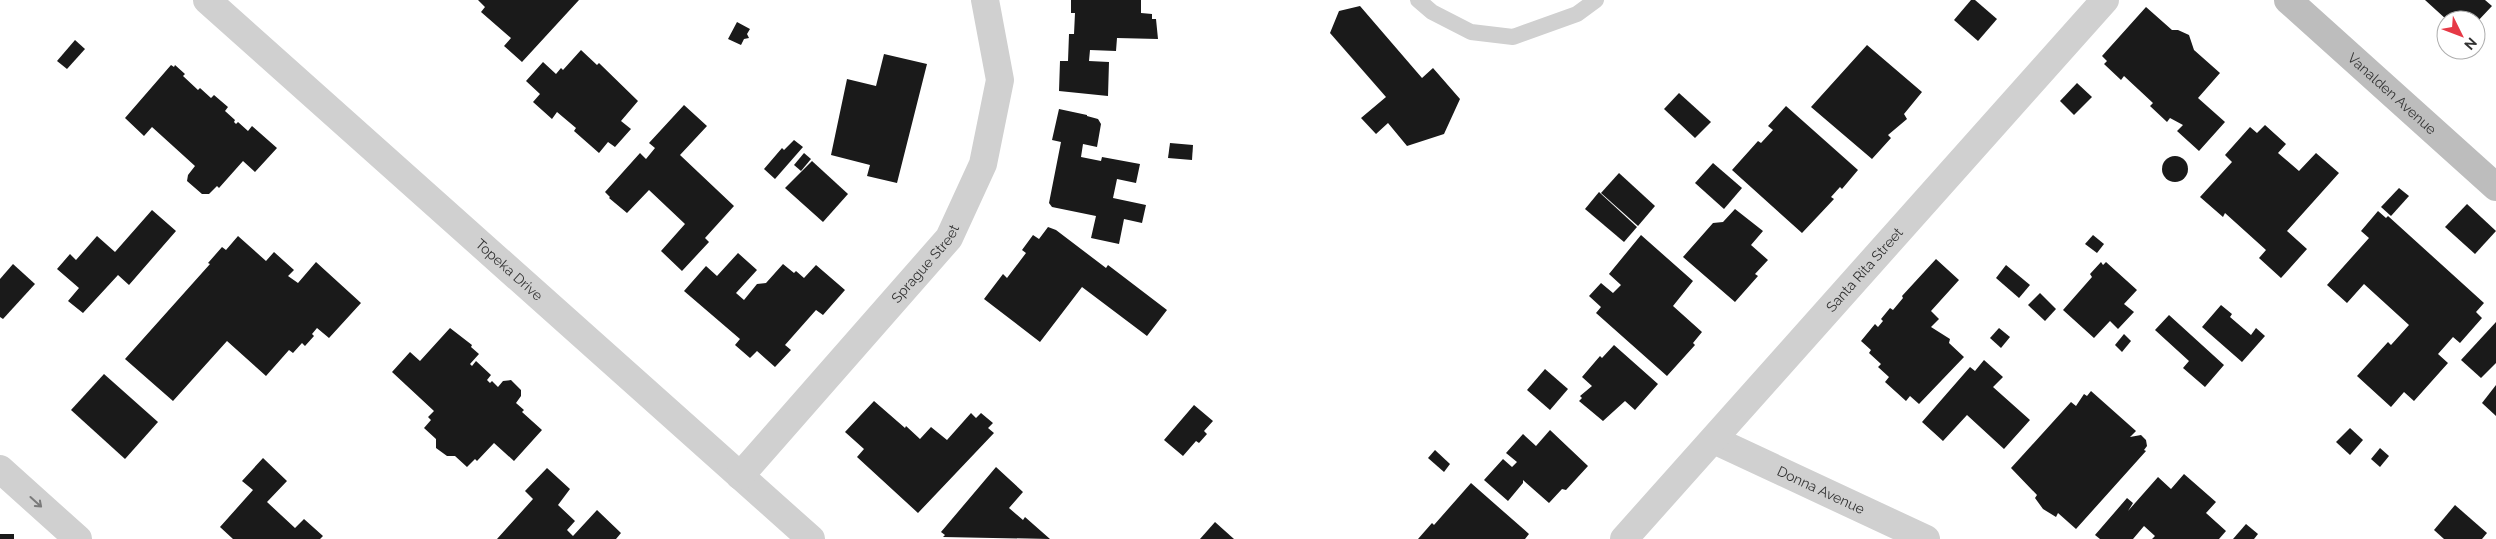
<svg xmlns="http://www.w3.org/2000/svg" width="2496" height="539" viewBox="0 0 2496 539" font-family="Raleway,sans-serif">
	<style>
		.building { fill: #1a1a1a }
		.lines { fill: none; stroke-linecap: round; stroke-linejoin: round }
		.lane { stroke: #d0d0d0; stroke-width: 16 }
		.street { stroke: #d0d0d0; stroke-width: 28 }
		.secondary { stroke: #bdbdbd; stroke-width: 28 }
		.oneway { stroke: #7a7a7a }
		.labels { text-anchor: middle; stroke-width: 5; stroke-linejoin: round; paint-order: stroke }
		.street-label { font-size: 14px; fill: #333; stroke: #fff }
	</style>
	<rect width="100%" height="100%" fill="#fff"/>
	<g class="building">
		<polygon points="478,0 579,0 522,62 504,46 511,38 481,12 485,7"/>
		<polygon points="1071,0 1141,0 1141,13 1152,14 1152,19 1156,19 1158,39 1117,38 1116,51 1090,50 1089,61 1109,62 1108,96 1059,91 1060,61 1068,61 1069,34 1074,34 1075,13 1071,13"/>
		<polygon points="1971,0 1975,0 1997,19 1978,41 1954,20"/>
		<polygon points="2425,0 2485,0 2492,6 2476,23 2476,20 2447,20"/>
		<polygon points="1360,6 1422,78 1433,68 1460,99 1444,134 1407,146 1388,123 1376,134 1361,118 1386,97 1330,33 1339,11"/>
		<polygon points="2146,7 2172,30 2178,30 2189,35 2194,50 2220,73 2198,98 2225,122 2199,151 2177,131 2183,125 2170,118 2167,122 2150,106 2153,103 2124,76 2121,80 2104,64 2107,61 2102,56"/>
		<polygon points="737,22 750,29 747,34 749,38 744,39 741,45 728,39"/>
		<polygon points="75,40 85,49 67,69 57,61"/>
		<polygon points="1867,45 1922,92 1904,114 1907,119 1888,135 1891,138 1872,159 1811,107"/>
		<polygon points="581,50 597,65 599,63 638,101 621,121 631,129 615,147 608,142 599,153 574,131 576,128 557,112 552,119 533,102 540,94 526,81 543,62 556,74 561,68 563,70"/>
		<polygon points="884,54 927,64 897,183 867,176 870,165 831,155 847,79 876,86"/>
		<polygon points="171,65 174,67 175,65 185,74 183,76 198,90 200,88 211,98 214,95 228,107 225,111 235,120 234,122 236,124 238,122 248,131 252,126 277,148 255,172 243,161 219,188 217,186 209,194 202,194 187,181 188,175 195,166 152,127 144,136 125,118"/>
		<polygon points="2077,83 2092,97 2074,115 2060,101"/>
		<polygon points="1679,93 1711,122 1695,138 1664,109"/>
		<polygon points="684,105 707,126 680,155 734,206 705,238 709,242 682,271 661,251 685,224 649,190 627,213 609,198 610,197 605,192 640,153 646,159 655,148 649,143"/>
		<polygon points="1786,106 1858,170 1842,189 1840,187 1831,197 1834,199 1802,233 1732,170 1758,141 1761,143 1773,130 1768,126"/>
		<polygon points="1059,109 1087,115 1087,116 1098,119 1101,124 1097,147 1083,144 1081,157 1101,161 1102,157 1140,164 1136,183 1117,179 1113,198 1146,205 1142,223 1124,219 1119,244 1091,238 1096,216 1052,207 1049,203 1061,142 1052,140"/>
		<polygon points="2265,125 2286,144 2278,153 2299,171 2316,153 2339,173 2287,231 2307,249 2281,278 2259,258 2266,250 2225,213 2223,217 2200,197 2232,162 2225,155 2250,127 2257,133"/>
		<polygon points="794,140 803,147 775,179 764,169 782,148 784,150"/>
		<polygon points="1170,143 1193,145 1192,160 1168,158"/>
		<polygon points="804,153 811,159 801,171 794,165"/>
		<circle cx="2175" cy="169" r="13"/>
		<polygon points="812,161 848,194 823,222 785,188"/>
		<polygon points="1713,163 1742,188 1724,209 1695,183"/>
		<polygon points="1619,173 1655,206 1638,226 1601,193"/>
		<polygon points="2399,188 2409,196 2391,216 2381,207"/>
		<polygon points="1599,192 1637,227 1624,242 1585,209"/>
		<polygon points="2467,204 2496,231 2475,254 2445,227"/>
		<polygon points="1735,209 1763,231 1751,245 1768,260 1755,274 1758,276 1735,302 1683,257 1713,223 1723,222"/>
		<polygon points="152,210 176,231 129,285 118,275 83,313 68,301 79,288 57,269 70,254 76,260 97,236 115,252"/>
		<polygon points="2378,211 2386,218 2388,216 2484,303 2476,312 2482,318 2460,343 2453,337 2438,354 2448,363 2414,401 2404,392 2391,407 2357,376 2388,342 2391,345 2409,325 2364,284 2347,303 2327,285 2369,238 2361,231"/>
		<polygon points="1048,227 1056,230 1106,268 1108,265 1167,310 1147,336 1082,287 1040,342 984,299 1003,274 1007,278 1026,253 1022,250 1033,235 1039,239"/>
		<polygon points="1641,235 1693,281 1673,306 1702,332 1693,343 1695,345 1667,376 1596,313 1601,307 1589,296 1601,283 1613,293 1621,285 1609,274"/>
		<polygon points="2093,235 2104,244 2097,253 2085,244"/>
		<polygon points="238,236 266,261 274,252 294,270 288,276 298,283 316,262 361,303 329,338 317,328 312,334 314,336 305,346 302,343 293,353 289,350 266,376 227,341 173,401 125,359 210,264 208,263 222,247 226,250"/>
		<polygon points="738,253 757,270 736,293 744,300 757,284 766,283 783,264 794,273 796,271 804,278 816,265 845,290 823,315 816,310 785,345 791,350 775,367 757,351 750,358 735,345 740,339 684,291 706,266 717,276"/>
		<polygon points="1936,259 1959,280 1931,311 1939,319 1931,327 1950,339 1949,343 1964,357 1919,404 1910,396 1906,401 1885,382 1889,377 1878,367 1881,364 1869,353 1871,350 1861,341 1875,324 1878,327 1883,321 1881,319 1890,308 1893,310 1903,298 1902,296"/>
		<polygon points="2101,262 2103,265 2106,262 2137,290 2124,304 2134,312 2118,329 2110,321 2094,338 2063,310 2092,277 2090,274"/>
		<polygon points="13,264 35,284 3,319 0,317 0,279"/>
		<polygon points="2006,265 2030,285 2019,298 1996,278"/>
		<polygon points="2040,293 2056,309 2045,321 2028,305"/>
		<polygon points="2221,305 2232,314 2230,317 2251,335 2256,328 2265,336 2242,362 2202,327"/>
		<polygon points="2169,315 2224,365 2205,387 2183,368 2189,361 2155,330"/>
		<polygon points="2496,322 2496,363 2481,378 2461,360"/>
		<polygon points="450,328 472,345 471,347 479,354 470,364 472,366 476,361 491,375 487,380 490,383 492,381 498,387 503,381 511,380 521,390 521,396 516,403 524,410 522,412 542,430 514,461 494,443 477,461 475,459 467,467 455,456 447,456 436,448 436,439 424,428 431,420 428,417 434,411 392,372 410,352 420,361"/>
		<polygon points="1999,328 2010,337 2001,348 1990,338"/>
		<polygon points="2124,334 2131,341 2122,352 2115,345"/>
		<polygon points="1614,345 1658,384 1635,410 1625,401 1603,421 1579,401 1582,398 1580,396 1592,386 1582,377 1600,356 1602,358"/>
		<polygon points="1984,360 2003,377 1993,387 2030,420 2004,449 1967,415 1943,441 1922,422 1970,367 1975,371"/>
		<polygon points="1545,369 1568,389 1550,410 1527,390"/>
		<polygon points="104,374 158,422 125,459 71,410"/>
		<polygon points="2496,385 2496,416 2482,403"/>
		<polygon points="2091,391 2136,431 2130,437 2141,435 2146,440 2147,446 2144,450 2146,451 2076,529 2058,513 2056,517 2043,509 2035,498 2037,495 2011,468 2071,402 2076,406 2084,394 2087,396"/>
		<polygon points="874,401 905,428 906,426 920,439 931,427 947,440 971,413 976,418 981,413 993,423 988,428 994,433 918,513 857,457 864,449 845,432"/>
		<polygon points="1194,405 1213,421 1204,431 1207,434 1199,443 1196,441 1183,456 1164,440"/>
		<polygon points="2350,428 2363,440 2350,455 2336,442"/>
		<polygon points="1550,430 1588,466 1566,490 1562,489 1549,503 1523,480 1523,483 1508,501 1484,480 1503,459 1512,467 1517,462 1506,453 1523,434 1536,446"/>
		<polygon points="2380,448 2389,456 2380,467 2371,459"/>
		<polygon points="1435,450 1450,464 1444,472 1428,458"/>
		<polygon points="263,458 287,481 267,502 295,528 304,519 323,536 320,539 233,539 220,527 253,490 242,481"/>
		<polygon points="996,467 1023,492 1009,508 1023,520 1025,517 1050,539 943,537 945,535 941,532"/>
		<polygon points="547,468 570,489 558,505 575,521 567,530 573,536 597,510 621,533 616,539 497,539 533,499 525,491"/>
		<polygon points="2184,474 2216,502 2206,513 2226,531 2219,539 2152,539 2155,536 2144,526 2133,539 2100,539 2095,535 2127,498 2133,503 2128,511 2158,477 2171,489"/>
		<polygon points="1471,483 1529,534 1525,539 1418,539 1432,523 1434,525"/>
		<polygon points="2455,505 2487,533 2482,539 2444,539 2434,530"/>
		<polygon points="1215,522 1234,539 1200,539"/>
		<polygon points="2246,524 2258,534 2254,539 2233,539"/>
		<rect x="0" y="534" width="14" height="5"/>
	</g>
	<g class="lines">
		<polyline class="lane" points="1418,0 1432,12 1471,32 1513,37 1577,14 1596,0"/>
		<g class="street">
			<path id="s1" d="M 207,0 L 811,539"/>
			<path id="s2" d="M 1714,440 L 1926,539"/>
			<polyline points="0,469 78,539"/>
			<path id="s3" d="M 740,476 L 949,238 L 983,164 L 1000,80 L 985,0"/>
			<path id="s4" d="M 1624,539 L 2105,0"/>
		</g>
		<path class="secondary" id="s5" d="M 2288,0 L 2496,187"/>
	</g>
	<defs><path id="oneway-shaft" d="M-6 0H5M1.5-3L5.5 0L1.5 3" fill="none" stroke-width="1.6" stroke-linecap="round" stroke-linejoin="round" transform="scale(1.25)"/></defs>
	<use class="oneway" href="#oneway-shaft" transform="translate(36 502) rotate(42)"/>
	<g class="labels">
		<g class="street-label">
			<text dy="5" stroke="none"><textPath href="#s5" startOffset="140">Vanalden Avenue</textPath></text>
			<text dy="5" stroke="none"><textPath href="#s3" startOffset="282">Sprague Street</textPath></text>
			<text dy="5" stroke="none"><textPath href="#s1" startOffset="405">Topeka Drive</textPath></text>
			<text dy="5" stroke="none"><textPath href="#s4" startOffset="361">Santa Rita Street</textPath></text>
			<text dy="5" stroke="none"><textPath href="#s2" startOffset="118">Donna Avenue</textPath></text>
		</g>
	</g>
	<g transform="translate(2461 35) rotate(132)"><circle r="24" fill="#ffffff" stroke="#adadad"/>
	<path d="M0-4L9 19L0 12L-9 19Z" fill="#e63946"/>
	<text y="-8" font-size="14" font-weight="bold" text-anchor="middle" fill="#333333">N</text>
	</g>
</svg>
